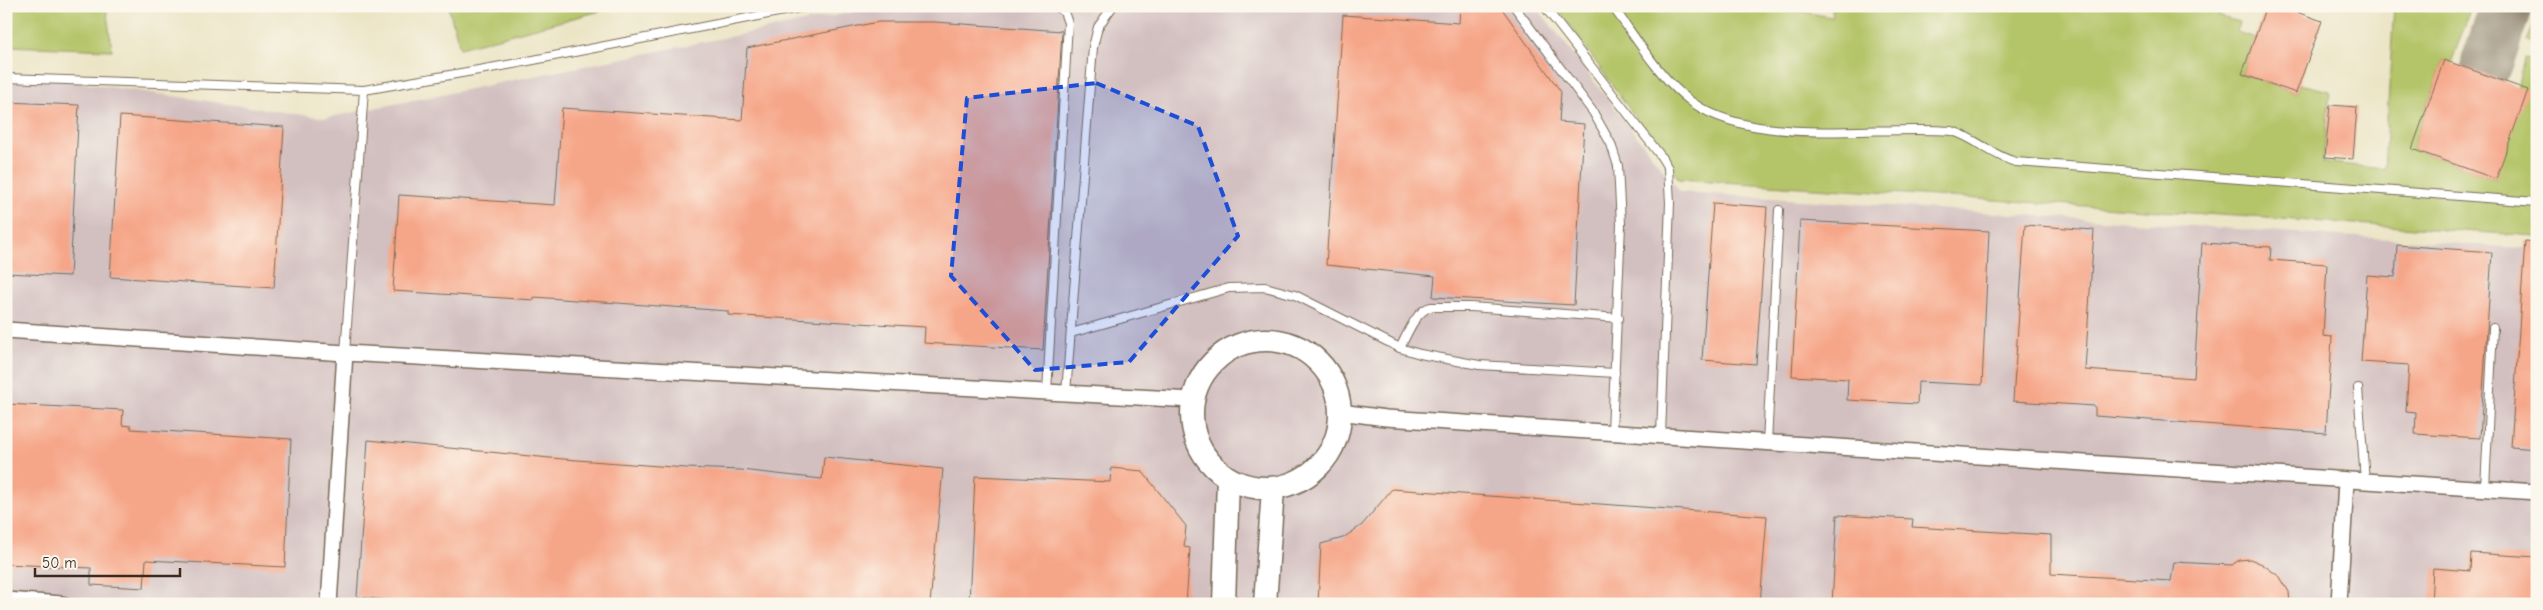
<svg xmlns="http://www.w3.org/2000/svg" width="2543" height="610" viewBox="0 0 2543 610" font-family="'Comic Neue',sans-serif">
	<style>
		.industrial { fill: #d2bfc0 }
		.green { fill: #b4c467; stroke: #787742 }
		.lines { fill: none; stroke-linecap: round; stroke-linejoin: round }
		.taxiway { stroke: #938772; stroke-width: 52 }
		.building { fill: #f6a688 }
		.lane-casing { stroke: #796b58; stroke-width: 10 }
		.street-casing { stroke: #796b58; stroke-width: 18 }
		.secondary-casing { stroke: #796b58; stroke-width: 25 }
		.lane { stroke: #fff; stroke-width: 8 }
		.street { stroke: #fff; stroke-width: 15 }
		.secondary { stroke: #fff; stroke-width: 22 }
		.marked { fill: #1d4ed8; fill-opacity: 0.2; stroke: #1d4ed8; stroke-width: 4; stroke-dasharray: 10 6; stroke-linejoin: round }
	</style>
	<rect width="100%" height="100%" fill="#fbf7ec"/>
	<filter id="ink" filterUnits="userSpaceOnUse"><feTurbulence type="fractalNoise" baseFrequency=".02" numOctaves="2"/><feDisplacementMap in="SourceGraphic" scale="10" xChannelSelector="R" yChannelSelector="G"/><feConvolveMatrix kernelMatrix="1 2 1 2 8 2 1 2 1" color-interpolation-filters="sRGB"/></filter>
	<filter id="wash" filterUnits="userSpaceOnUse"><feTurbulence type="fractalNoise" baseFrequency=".0096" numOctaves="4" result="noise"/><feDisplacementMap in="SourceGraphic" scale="20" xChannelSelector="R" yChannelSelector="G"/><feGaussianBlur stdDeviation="1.12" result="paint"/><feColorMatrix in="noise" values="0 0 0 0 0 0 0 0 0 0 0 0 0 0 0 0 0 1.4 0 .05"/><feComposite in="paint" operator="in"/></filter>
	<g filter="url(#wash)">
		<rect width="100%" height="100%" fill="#ebe4c5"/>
		<polygon class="industrial" points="883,6 1536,6 1680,192 2537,249 2537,604 6,604 6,72 325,118"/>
		<g class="green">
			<polygon points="6,6 106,6 112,50 6,46"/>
			<polygon points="448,6 619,6 460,48"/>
			<polygon points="1556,6 1770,6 1831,17 1833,6 2219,6 2221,7 2218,16 2239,22 2237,32 2255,38 2242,74 2296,93 2299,84 2330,91 2323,162 2384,169 2394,6 2472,6 2451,63 2444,60 2412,149 2496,179 2524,58 2537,61 2537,236 1679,179"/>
			<polygon points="2537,15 2537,45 2527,42"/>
		</g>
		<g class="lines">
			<polyline class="taxiway" points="2487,63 2506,6"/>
		</g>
		<g id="blocks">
			<g class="building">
				<polygon points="1460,6 1500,6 1561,92 1559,122 1584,124 1574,305 1433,297 1435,276 1326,265 1343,15 1459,23"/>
				<polygon points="2266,6 2280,6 2322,21 2296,93 2242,74"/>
				<polygon points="878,22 935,22 1062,31 1043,350 924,343 925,327 728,315 728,311 534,297 534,300 393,291 399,195 555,205 562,108 742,120 747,48"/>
				<polygon points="2444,60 2528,90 2496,179 2412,149"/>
				<polygon points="6,102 79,105 70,276 6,273"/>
				<polygon points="2330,105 2357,107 2353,159 2325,157"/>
				<polygon points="120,116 284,127 274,288 110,277"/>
				<polygon points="1713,203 1767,207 1756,364 1702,360"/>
				<polygon points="1800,221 1989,231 1982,385 1918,382 1917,404 1847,400 1848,379 1792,376"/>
				<polygon points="2025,225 2094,230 2085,370 2194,378 2202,243 2271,247 2270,260 2327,264 2323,336 2332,337 2326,433 2095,416 2095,406 2013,401"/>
				<polygon points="2525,241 2537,242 2537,449 2511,447"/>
				<polygon points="2397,245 2492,252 2480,438 2415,434 2416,413 2406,412 2409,365 2361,362 2367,275 2395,277"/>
				<polygon points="6,404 123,410 122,425 131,426 131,429 291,439 285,567 146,560 144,588 91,585 91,568 6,564"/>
				<polygon points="368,440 550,458 686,468 741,470 822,479 824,457 943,469 930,604 427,604 357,597"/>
				<polygon points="1111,468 1142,471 1186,526 1184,547 1190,548 1186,604 1088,601 1088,604 969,604 975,476 1110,482"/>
				<polygon points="1392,489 1767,516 1760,604 1318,604 1321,544 1343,538 1362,525"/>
				<polygon points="1837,515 1913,519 1912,527 2051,535 2051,574 2171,581 2174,562 2232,565 2239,560 2250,559 2262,564 2280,577 2289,592 2290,604 1832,604"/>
				<polygon points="2471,553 2537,557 2537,604 2431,604 2433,568 2470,571"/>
			</g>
		</g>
	</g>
	<g filter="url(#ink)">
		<use href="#blocks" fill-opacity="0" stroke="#796b58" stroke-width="1"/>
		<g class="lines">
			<defs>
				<g id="lane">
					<polyline points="1514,6 1593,112 1611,144 1618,166 1621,224 1612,432"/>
					<polyline points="1544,6 1660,155 1668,168 1670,203 1661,435"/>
					<path d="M 1612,6 C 1635,36 1655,71 1683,95 C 1745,151 1874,124 1952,131 C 1976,138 1992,156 2016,162 L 2537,202"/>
					<polyline points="6,78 364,90 345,353"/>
					<polyline points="364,90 513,64 809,6"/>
					<polyline points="1071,333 1229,288 1265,287 1295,295 1400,348 1420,354 1479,365 1615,373"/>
					<path d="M 1400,348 C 1407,335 1416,310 1431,307 L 1471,307 L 1619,318"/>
					<polyline points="2358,388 2365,481"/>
					<polyline points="1047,392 1068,23 1064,12 1058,7"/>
					<polyline points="1066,393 1093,47 1098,27 1113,6"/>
					<polyline points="1767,443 1779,210"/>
					<polyline points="2485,488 2493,328"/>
				</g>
				<g id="street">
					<polyline points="6,330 345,353 1192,400"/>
					<polyline points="1340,412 1386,418 2537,492"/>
					<polyline points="6,600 62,604"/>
					<polyline points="329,604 345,353"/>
					<polyline points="2339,604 2346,481"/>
				</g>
				<g id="secondary">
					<circle cx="1266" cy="414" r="74"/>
					<polyline points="1224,604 1228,479"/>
					<polyline points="1265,604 1273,489"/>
				</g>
			</defs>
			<use href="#lane" class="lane-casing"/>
			<use href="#street" class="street-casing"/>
			<use href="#secondary" class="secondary-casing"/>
			<use href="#lane" class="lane"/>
			<use href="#street" class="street"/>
			<use href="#secondary" class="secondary"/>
		</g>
	</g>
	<path class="marked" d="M 1096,83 L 1198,126 L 1238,236 L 1129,362 L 1035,370 L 951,276 L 967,98 Z"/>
	<rect width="2543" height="610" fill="none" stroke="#fbf7ec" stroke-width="25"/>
	<path d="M35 568v8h145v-8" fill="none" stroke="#3b2a1e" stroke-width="2.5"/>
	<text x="42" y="568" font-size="15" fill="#3b2a1e" stroke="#fbf7ec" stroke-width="4" paint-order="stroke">50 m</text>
</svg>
